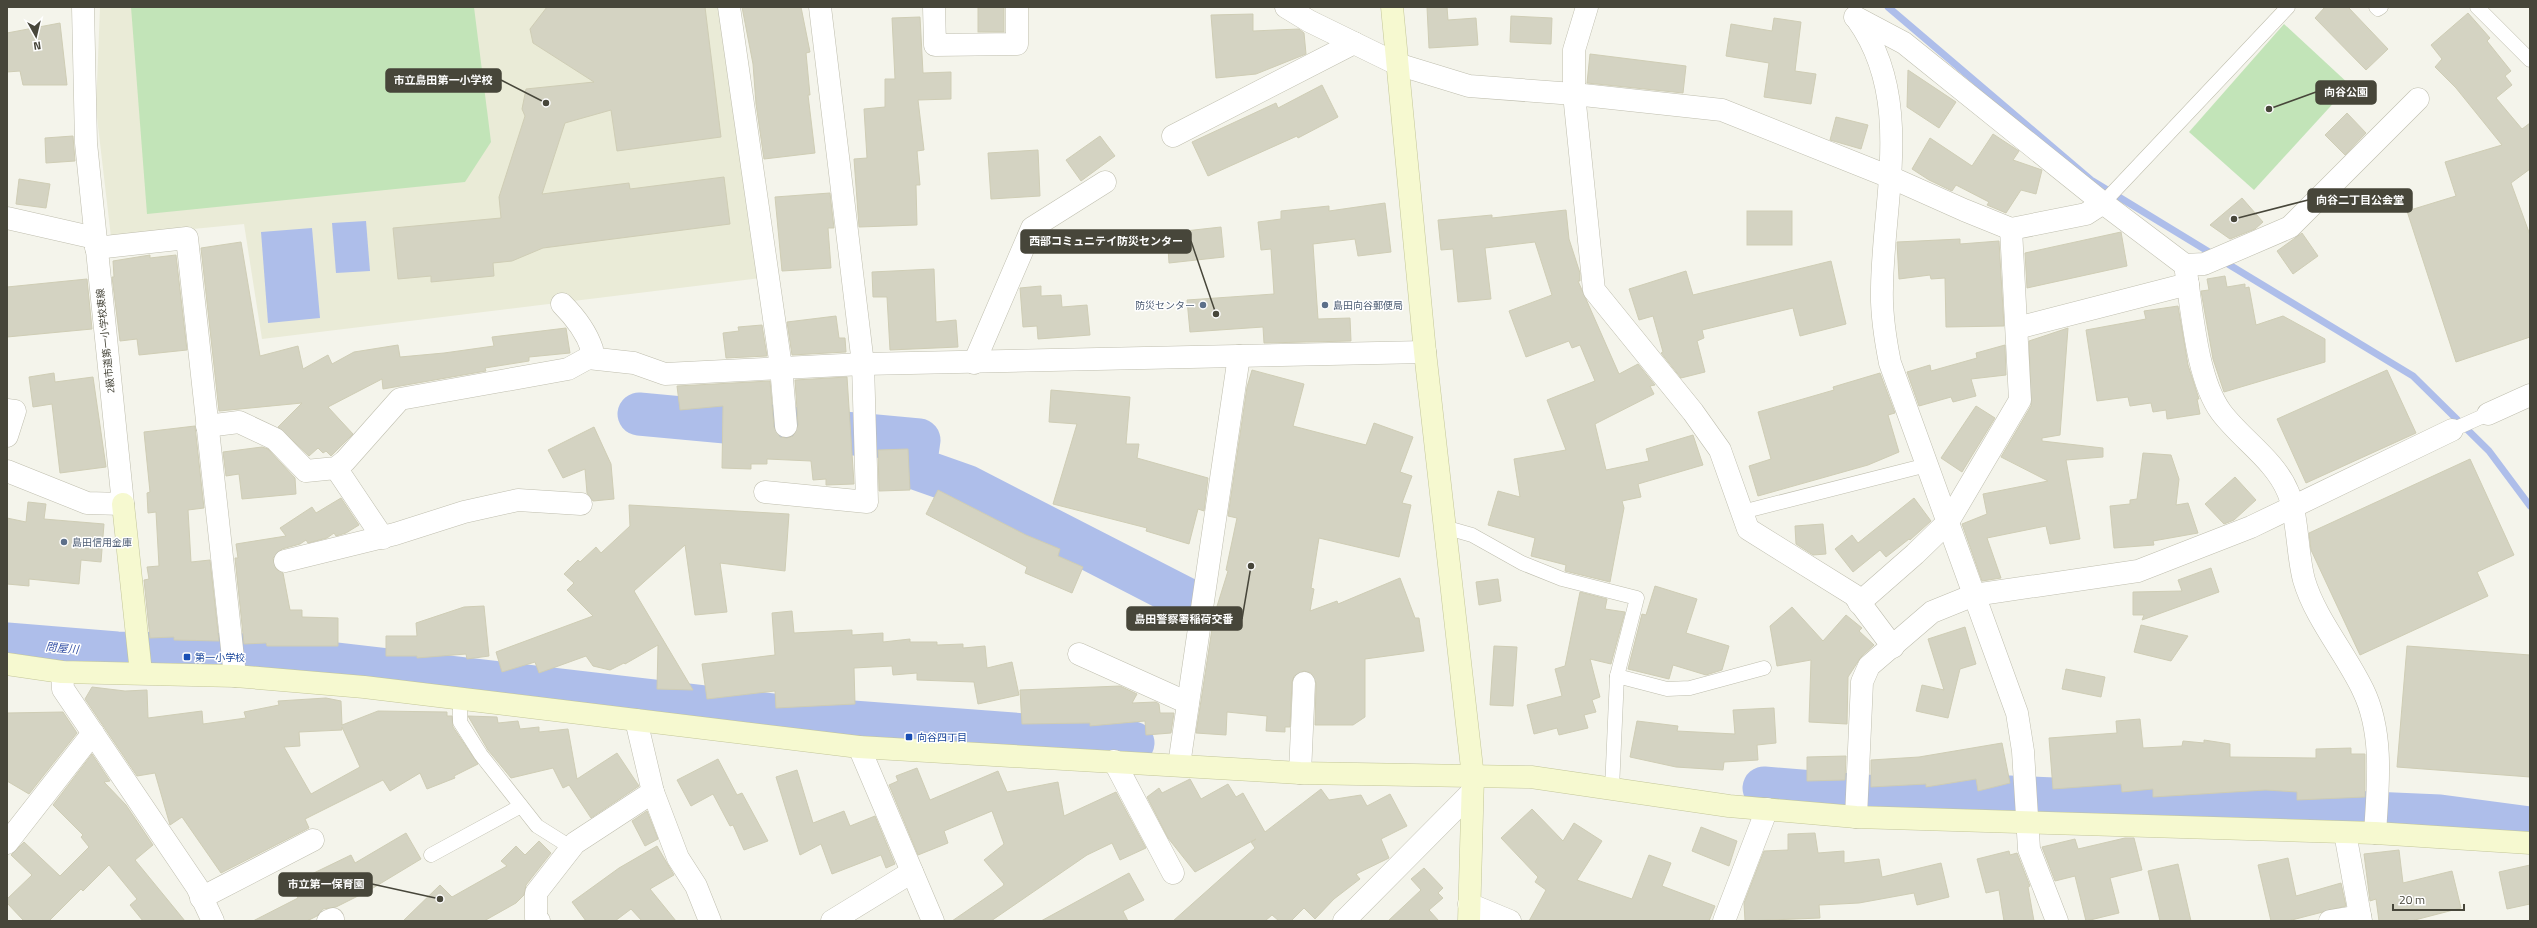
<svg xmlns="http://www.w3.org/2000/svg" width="2537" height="928" viewBox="0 0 2537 928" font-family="'Titillium Web','Noto Sans JP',sans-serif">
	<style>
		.education { fill: #eaebd7 }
		.green { fill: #c2e4b8 }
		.water { fill: #aebeea }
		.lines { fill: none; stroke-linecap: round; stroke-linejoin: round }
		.stream { stroke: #aebeea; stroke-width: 7 }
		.river { stroke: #aebeea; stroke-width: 43 }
		.building { fill: #d4d3c2; stroke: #cfcdb5; fill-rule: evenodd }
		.lane-casing { stroke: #bfbeae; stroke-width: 15 }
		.street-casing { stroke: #bfbeae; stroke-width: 23 }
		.secondary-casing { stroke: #c3c699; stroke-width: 23 }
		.lane { stroke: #fff; stroke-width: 14 }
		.street { stroke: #fff; stroke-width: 22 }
		.secondary { stroke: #f6f9d0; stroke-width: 22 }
		.service-dot { fill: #5c6f8a; stroke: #fff; stroke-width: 1.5 }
		.transit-dot { fill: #1a4fb4; stroke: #fff; stroke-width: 1.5 }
		.labels { text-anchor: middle; stroke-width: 3; stroke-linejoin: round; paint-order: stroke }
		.service-label { font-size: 10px; fill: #4e5e75; stroke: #fff; text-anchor: start }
		.street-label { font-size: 10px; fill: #47463a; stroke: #fff }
		.transit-label { font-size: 10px; fill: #164399; stroke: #fff; text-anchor: start }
		.water-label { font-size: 11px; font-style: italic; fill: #3d58a9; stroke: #fff }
		.leader { fill: none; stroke: #47463a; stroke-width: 1.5 }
		.callout-dot { fill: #47463a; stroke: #fff; stroke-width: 1.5 }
		.callout { fill: #47463a; stroke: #47463a; stroke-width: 1.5 }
		.callout-label { font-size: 11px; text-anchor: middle; font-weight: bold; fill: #fff }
	</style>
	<rect width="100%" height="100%" fill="#f4f4eb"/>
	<polygon class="education" points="100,7 725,7 761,278 262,339 244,224 111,237 96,109"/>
	<g class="green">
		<polygon points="131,7 474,7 491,142 465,182 147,214"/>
		<polygon points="2284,24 2350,85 2254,190 2189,132"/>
	</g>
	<g class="water">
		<polygon points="366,221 370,271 336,273 332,223"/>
		<polygon points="312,228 320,318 268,323 261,232"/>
	</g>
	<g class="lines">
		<g class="stream">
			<polyline points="1888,7 2091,180 2214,255"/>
			<polyline points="2223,261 2413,376 2489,451 2530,506"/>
		</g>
		<g class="river">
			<polyline points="639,414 919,440 915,468 966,486 1188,600"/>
			<polyline points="7,644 117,653 260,655 799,718 1133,743"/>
			<polyline points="1764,788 1862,796 2009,797 2440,816 2530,828"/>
		</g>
	</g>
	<g class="building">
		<polygon points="547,7 705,7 721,137 617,151 611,110 565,123 542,194 629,183 630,189 724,177 730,224 543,248 512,261 493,263 494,276 431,282 431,276 398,279 393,228 501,218 499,197 525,116 522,109 526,89 594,82 533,43 530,29"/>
		<polygon points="742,7 801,7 810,52 806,53 810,95 808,95 815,153 764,159 756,104 753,64"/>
		<rect x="978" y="7" width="26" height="25"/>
		<polygon points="1427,7 1447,7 1448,20 1476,18 1478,45 1429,48"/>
		<polygon points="2325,7 2348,7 2388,49 2366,70 2315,18"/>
		<polygon points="2468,13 2490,38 2487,41 2511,71 2505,76 2512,85 2496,98 2522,129 2530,123 2530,169 2511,183 2530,235 2530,337 2456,362 2407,211 2456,196 2445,162 2502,145 2456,88 2435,67 2442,59 2431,45"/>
		<polygon points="1253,14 1253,31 1299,29 1304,33 1306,54 1256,74 1216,78 1211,15"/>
		<polygon points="1511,16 1552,18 1551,44 1510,42"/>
		<polygon points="920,17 923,73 951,72 951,99 918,100 924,150 917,151 920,185 916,185 917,225 859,227 854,159 867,158 864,109 885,107 885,79 895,79 892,18"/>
		<polygon points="1774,18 1801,22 1795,71 1816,74 1811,104 1764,97 1769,63 1726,56 1731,24 1772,31"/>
		<polygon points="60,23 67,85 23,85 20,71 7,72 7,33"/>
		<polygon points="1590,54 1686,66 1683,93 1587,83"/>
		<polygon points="1908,70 1956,102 1939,128 1907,107"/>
		<polygon points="1322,85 1338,117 1298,138 1297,136 1208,176 1192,142 1276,103 1278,108"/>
		<polygon points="2347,113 2366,133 2345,155 2325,135"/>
		<polygon points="1836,117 1868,125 1861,149 1830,140"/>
		<polygon points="1993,134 2019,151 2013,160 2042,170 2036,194 2021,190 2006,213 1987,205 1989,202 1956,185 1952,191 1929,180 1912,169 1930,138 1972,166"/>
		<polygon points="73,136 75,161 46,163 45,138"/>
		<polygon points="1100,136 1115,156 1081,181 1066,160"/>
		<polygon points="1038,150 1040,196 991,199 988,153"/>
		<polygon points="19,179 50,184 46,208 16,204"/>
		<polygon points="830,193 834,228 828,228 831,268 782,271 775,197"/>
		<polygon points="2242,198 2263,222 2255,229 2230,239 2210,225"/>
		<polygon points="1385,203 1391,252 1358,256 1355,239 1313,244 1318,319 1350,318 1351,341 1264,343 1263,327 1190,332 1187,300 1274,294 1271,249 1261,250 1258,222 1281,219 1281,211 1329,206 1329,211"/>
		<polygon points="1566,210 1569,239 1580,273 1580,281 1578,281 1619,374 1638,364 1655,385 1650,386 1654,394 1595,424 1606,470 1649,461 1646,449 1693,435 1703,465 1638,484 1641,497 1622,501 1624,508 1610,582 1565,571 1566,565 1531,556 1535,538 1488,525 1498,491 1520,497 1514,459 1566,450 1547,400 1595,381 1580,345 1572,348 1569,341 1526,357 1509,311 1552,295 1535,242 1485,248 1491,299 1458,302 1453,249 1441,250 1438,220 1492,215 1492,218"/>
		<rect x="1747" y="211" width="45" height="34"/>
		<polygon points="1221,227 1224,257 1169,263 1167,233"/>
		<polygon points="2121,232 2127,266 2027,288 2025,253"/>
		<polygon points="2302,233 2318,256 2293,274 2277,251"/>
		<polygon points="1960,239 1960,244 1999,241 2004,326 1946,327 1945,278 1931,279 1930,275 1899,279 1897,242"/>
		<polygon points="241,242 260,356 298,346 303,369 328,355 332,364 354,352 398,345 400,357 444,353 494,346 492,337 566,328 570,353 529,357 529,361 485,368 486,371 383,389 382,379 328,407 353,434 331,456 326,451 323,453 318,448 309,456 278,427 302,403 219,411 201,248"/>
		<polygon points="150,255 150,258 176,255 187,350 139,355 137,339 120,341 112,277 114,277 113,261"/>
		<polygon points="1831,261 1846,324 1800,336 1793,308 1702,330 1704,338 1697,341 1705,372 1681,378 1661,353 1663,352 1653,316 1639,320 1629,289 1686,271 1693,295"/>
		<polygon points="934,269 936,322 956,320 958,347 890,350 887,297 873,297 872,272"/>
		<polygon points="2225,276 2227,287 2245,284 2245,288 2249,287 2256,325 2283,316 2325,339 2325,362 2224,392 2213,359 2201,291 2209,290 2207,279"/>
		<polygon points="87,279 92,329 7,337 7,287"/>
		<polygon points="1041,286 1041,296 1061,295 1062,307 1087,305 1090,335 1038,339 1037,326 1023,327 1020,288"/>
		<polygon points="2178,306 2188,365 2199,399 2197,399 2200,414 2167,419 2166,410 2153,412 2151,403 2130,406 2128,397 2097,401 2086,330 2146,319 2144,311"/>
		<polygon points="836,316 839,338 845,338 846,352 792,355 787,322"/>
		<polygon points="762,325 767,356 726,358 723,333 739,331 738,327"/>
		<polygon points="2068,328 2060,435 2042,438 2042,441 2103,448 2103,457 2066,460 2080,539 2050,544 2046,526 1987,538 2001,578 1982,581 1962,524 1987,514 1983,494 2048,481 2001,457 2031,406 2029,341"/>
		<polygon points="2005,345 2006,375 1971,379 1976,396 1953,402 1951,397 1919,406 1907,372 1930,365 1931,371 1977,358 1976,353"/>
		<polygon points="1252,370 1304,384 1293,426 1366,445 1374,423 1413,437 1400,472 1412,476 1402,503 1411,505 1399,557 1319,538 1311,588 1314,589 1310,611 1337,601 1338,604 1400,578 1415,618 1419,618 1424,651 1365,659 1365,717 1353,725 1315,725 1316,683 1311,673 1304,671 1294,676 1292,682 1290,727 1285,727 1285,732 1266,731 1267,716 1227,712 1226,735 1196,733 1214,616 1228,571 1226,570 1237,518 1228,516 1247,387"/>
		<polygon points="2387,370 2416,433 2306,483 2277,419"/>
		<polygon points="54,373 55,382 93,377 106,467 60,473 52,404 33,407 29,377"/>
		<polygon points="1880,373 1895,413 1888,415 1899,452 1868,465 1758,496 1749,466 1771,459 1758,412 1834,390 1833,387"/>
		<polygon points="847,377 854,484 826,485 826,479 813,480 811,461 767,459 767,464 751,464 751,469 722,468 723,406 680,410 677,386 770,381 774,427 780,437 787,438 793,436 798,425 795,380"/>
		<polygon points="1051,390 1130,397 1126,444 1139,444 1137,458 1208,478 1204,511 1198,509 1189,544 1146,531 1147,528 1053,504 1077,424 1049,422"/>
		<polygon points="1976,406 1995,418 1962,472 1941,458"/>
		<polygon points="195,426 204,508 188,510 191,562 210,560 219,641 174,640 174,637 150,638 144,580 149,579 147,567 159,566 156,512 148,513 147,493 150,492 144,432"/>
		<polygon points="594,427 611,464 614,499 593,501 587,493 585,469 563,478 548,450"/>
		<polygon points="262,447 268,449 295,478 296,494 242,499 239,474 226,476 223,452"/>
		<polygon points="908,449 910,490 879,491 878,450"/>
		<polygon points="2143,453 2171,455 2179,479 2176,505 2188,503 2198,533 2153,541 2154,545 2114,548 2110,506 2130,504 2130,500 2137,499"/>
		<polygon points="2470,459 2514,555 2477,572 2488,596 2360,655 2311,550 2309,533"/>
		<polygon points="2235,477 2256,500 2234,520 2224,524 2205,504"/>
		<polygon points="938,490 1026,535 1060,549 1058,556 1083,567 1072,593 1025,573 1027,567 926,514"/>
		<polygon points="341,498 359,525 346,533 336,536 334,533 327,538 308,543 306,540 300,544 282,549 273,558 276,569 283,573 290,610 302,610 302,617 338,618 338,646 267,646 266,643 244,644 235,558 238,558 236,544 286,536 280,528 312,507 316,513"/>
		<polygon points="1914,498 1931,521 1910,540 1909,539 1886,557 1880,550 1853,572 1835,549 1852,535 1858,543"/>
		<polygon points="28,502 46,504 44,519 104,524 101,562 81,560 79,584 29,579 29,586 7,584 7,518 26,522"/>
		<polygon points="629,505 789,514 785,571 720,563 727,612 695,615 685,545 634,591 693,690 657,689 658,645 625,664 624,663 610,670 593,666 586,656 539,673 535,662 502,672 496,652 593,616 567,590 574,583 564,574 578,560 580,562 596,547 601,553 630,526"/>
		<polygon points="1823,524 1826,554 1813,555 1796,544 1795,526"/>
		<polygon points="2211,568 2219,592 2142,620 2144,615 2133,615 2133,592 2182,591 2178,580"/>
		<polygon points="1498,579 1501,601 1479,605 1476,582"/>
		<polygon points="1655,586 1697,599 1686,633 1729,646 1722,670 1706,675 1673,665 1669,679 1628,669 1642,614 1646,615"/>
		<polygon points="1580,592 1607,599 1605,609 1625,612 1611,664 1590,659 1600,697 1592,700 1596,712 1584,715 1588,728 1559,735 1557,728 1534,734 1527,705 1562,696 1555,669 1565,666"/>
		<polygon points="484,606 489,656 467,659 466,654 417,658 417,656 386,656 386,636 417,636 416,623 464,607"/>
		<polygon points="1792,607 1823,641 1846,615 1862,628 1859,631 1874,645 1861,657 1848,677 1847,724 1809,722 1811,660 1777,666 1770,626"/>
		<polygon points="792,611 794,633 852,630 852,635 883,633 883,642 910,639 910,642 937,642 937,645 963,644 963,648 985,646 987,668 1012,662 1019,695 978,704 974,682 917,680 917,673 893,675 892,666 854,668 855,704 776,708 775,691 707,699 702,664 775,655 772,613"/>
		<polygon points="2141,625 2188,636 2171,661 2134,652"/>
		<polygon points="1965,627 1976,664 1960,669 1948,718 1916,711 1922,685 1944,690 1928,639"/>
		<polygon points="1494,646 1517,647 1513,706 1490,705"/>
		<polygon points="2407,646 2530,655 2530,777 2397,767"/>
		<polygon points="2066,669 2105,677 2101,697 2062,689"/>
		<polygon points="1120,686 1137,694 1132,703 1156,702 1159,704 1160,713 1174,713 1171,733 1146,735 1145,721 1090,726 1090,723 1022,724 1020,690"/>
		<path d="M 92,687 L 125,691 L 147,690 L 148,718 L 202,711 L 203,724 L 246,718 L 244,712 L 279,705 L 278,701 L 326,698 L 341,701 L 342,725 L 378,711 L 447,712 L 447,716 L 452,716 L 453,727 L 478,764 L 454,776 L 455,778 L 427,789 L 420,773 L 390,791 L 383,780 L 305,819 L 309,828 L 221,873 L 182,817 L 170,825 L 155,773 L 137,776 L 85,699 ZM 342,727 L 360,767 L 311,794 L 284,747 L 300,746 L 299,732 L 342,730 Z"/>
		<polygon points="1774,708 1776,743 1757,745 1758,760 1724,762 1723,770 1676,767 1630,757 1637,721 1678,726 1677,731 1735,734 1733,710"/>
		<polygon points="63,712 77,733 29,794 7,781 7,713"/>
		<polygon points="468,716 497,717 498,723 518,721 520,729 539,727 539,732 568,729 577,779 617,753 639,786 591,818 569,785 563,788 553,768 511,778 488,750"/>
		<polygon points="2140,719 2143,748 2182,746 2183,741 2204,743 2204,740 2230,744 2230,757 2316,758 2316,749 2351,748 2351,754 2365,754 2365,797 2297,800 2297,792 2266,790 2153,797 2153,789 2122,792 2121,784 2053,789 2049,738 2117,733 2116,721"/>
		<polygon points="2002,743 2010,783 1978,791 1976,779 1926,787 1926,784 1871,787 1871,760 1919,757"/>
		<polygon points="92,754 110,781 104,782 126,805 153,845 135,860 185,921 143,921 130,905 137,899 109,865 83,891 81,889 49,921 24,921 7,903 7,899 32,875 11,855 24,842 60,876 89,847 81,837 83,835 53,805"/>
		<polygon points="1846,756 1845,780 1807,781 1807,757"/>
		<polygon points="718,759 737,795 742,793 768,841 744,850 733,825 730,826 713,794 691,806 677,780"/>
		<polygon points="917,768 930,800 998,771 1007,792 1058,782 1064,816 1116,792 1146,848 1120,860 1112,843 1087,855 991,921 952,921 1003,886 1004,884 984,860 1004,844 992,811 944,831 948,843 918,855 889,785 898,781 896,776"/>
		<polygon points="797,770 813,823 844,811 850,826 875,816 895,864 886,868 881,855 832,874 821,844 800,855 776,777"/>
		<polygon points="1190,779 1201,799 1228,784 1236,797 1243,793 1265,832 1321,789 1329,800 1361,795 1367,806 1390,794 1407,826 1381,839 1389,858 1356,874 1360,879 1334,899 1315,919 1304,908 1291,921 1279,921 1272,915 1265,921 1173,921 1255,848 1251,842 1256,839 1195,872 1168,838 1147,797 1159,788 1162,793"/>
		<polygon points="1532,809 1563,841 1574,823 1602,841 1577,880 1632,899 1649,855 1671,863 1662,886 1715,906 1709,921 1529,921 1546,890 1535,882 1538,877 1501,838"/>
		<polygon points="647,811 658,839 645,846 632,821"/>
		<polygon points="1701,827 1737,841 1729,866 1692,851"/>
		<polygon points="406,833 421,859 368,891 336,907 323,909 317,916 307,921 253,921 298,898 291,884 351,855 355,863"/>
		<polygon points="1815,833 1818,853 1844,851 1844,863 1879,859 1882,877 1941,863 1949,897 1917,905 1914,893 1859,903 1819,905 1820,918 1745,921 1744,903 1764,851 1788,850 1788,834"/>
		<polygon points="2125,838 2134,838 2142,870 2110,878 2119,913 2086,921 2075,876 2055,881 2042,847 2075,839 2078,849"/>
		<polygon points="539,841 551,853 526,885 524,895 516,903 484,921 403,921 440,885 452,897 507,866 501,861 516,846 525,855"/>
		<polygon points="657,846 674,875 650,889 676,921 642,921 631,909 615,921 586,921 572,902 619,868"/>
		<polygon points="2399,850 2403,883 2452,871 2461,908 2411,921 2379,921 2376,899 2370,901 2364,854"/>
		<polygon points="2009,851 2010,855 2017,853 2030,886 2028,887 2034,921 2004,921 1999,890 1986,893 1977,859"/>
		<polygon points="2288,858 2296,896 2341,883 2346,906 2288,921 2271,921 2258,865"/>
		<polygon points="2178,864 2191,921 2160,921 2148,871"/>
		<polygon points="2530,865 2530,904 2507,909 2499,872"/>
		<polygon points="1424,868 1443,888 1438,893 1443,898 1429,910 1439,921 1388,921 1421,890 1411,879"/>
		<polygon points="1129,873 1144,900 1123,911 1128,921 1041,921"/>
	</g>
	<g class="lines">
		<defs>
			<g id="lane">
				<polyline points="2376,7 2378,9 2381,7"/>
				<polyline points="2477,7 2530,60"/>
				<polyline points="2103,203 2288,7"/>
				<polyline points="2452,430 2488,414"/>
				<polyline points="1742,512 1927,465"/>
				<polyline points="1444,527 1472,535 1522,563 1562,579 1637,598 1617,676"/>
				<polyline points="460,699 460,722 481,755 537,826 572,848"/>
				<polyline points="1612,789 1617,676 1667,689 1690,688 1764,668"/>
				<polyline points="431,855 521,806"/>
			</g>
			<g id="street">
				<polyline points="729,7 781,367 786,426"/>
				<polyline points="934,7 935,45 1017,44 1017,7"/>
				<polyline points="1286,7 1309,21 1397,64 1469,86 1574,94 1722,110 1890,177 1964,210 2011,229 2086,214 2103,203"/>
				<polyline points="1587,7 1574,50 1574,94 1594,290 1693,412 1720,450 1748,529 1854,595 1893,647"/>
				<path d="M 1855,17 L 1904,43 L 2103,203 L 2185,265 C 2192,308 2196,378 2221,412 C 2241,439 2275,460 2288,492 C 2298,515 2297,555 2304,580 C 2315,618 2346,654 2363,690 C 2384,733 2378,786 2375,833"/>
				<path d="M 1857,19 C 1914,98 1883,198 1882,288 C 1881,314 1885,338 1890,363 L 2017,713 L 2023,751 L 2029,849 L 2057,921"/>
				<polyline points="1173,136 1354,43"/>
				<polyline points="7,218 95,238"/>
				<polyline points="96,248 187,238 235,676"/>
				<polyline points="2185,265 2204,264 2290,227 2418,99"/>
				<polyline points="2017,328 2188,284"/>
				<polyline points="588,358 634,363 665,374 863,364 1425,352"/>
				<polyline points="974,363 1032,228 1105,182"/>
				<polyline points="7,410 15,411 7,436"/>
				<polyline points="2488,414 2530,395"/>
				<path d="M 207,426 L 239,422 L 275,439 L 306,471 L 336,468 L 345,461 L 400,399 L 568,369 L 588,358 L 592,349 C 586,331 576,318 562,304"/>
				<polyline points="336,468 383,538"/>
				<polyline points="7,471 87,503 123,504 86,143 83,7"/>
				<polyline points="765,492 867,502 863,364 820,7"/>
				<polyline points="285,561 395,534 464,512 518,500 581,504"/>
				<polyline points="1859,603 1915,554 1948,522 2020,400 2011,229"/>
				<polyline points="1079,654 1188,703"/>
				<polyline points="62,672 63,689 197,887 213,921"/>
				<polyline points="859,747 933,921"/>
				<polyline points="1114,761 1173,873"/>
				<polyline points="1179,765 1239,356"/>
				<polyline points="1300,773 1304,683"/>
				<polyline points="653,792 678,858 696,886 710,921"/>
				<polyline points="1856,817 1862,682 1869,666 1932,612 1974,595 2138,571 2251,527 2452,430"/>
				<polyline points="2345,833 2361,921"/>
				<polyline points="7,843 93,733"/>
				<polyline points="201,898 313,840"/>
				<polyline points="1469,904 1510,921"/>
				<polyline points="328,921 333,919"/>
				<polyline points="539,921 536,918 536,893 575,843 653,792 636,720"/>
				<polyline points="832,921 912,872"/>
				<polyline points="1344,921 1472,792"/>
				<polyline points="1724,921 1767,809"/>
				<polyline points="2330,921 2360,916"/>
			</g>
			<g id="secondary">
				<polyline points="1392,7 1425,352 1473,777 1469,921"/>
				<polyline points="123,504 141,673"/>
				<polyline points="7,664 62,672 235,676 364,687 859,747 1300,773 1531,777 1729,806 1856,817 2375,833 2530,843"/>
			</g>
		</defs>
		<use href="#lane" class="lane-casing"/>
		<use href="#street" class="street-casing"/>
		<use href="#secondary" class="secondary-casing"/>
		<use href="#lane" class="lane"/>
		<use href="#street" class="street"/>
		<use href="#secondary" class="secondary"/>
	</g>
	<g class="service-dot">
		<circle cx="1203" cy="305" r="4"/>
		<circle cx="1325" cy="305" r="4"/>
		<circle cx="64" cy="542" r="4"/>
	</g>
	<g class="transit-dot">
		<rect x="183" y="653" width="8" height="8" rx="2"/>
		<rect x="905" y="733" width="8" height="8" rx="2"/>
	</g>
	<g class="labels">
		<g class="service-label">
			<text x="1195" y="309" text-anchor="end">防災センター</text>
			<text x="1333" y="309">島田向谷郵便局</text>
			<text x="72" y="546">島田信用金庫</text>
		</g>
		<g class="street-label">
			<text transform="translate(105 341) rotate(-96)" y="4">2級市道第一小学校東線</text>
		</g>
		<g class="transit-label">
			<text x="195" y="661">第一小学校</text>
			<text x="917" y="741">向谷四丁目</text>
		</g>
		<g class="water-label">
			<text transform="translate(62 648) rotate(5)" y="4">問屋川</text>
		</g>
	</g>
	<path class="leader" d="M546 103L501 80M2269 109L2316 92M2234 219L2308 200M1216 314L1191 241M1251 566L1242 619M440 899L372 884"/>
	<g class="callout-dot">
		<circle cx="546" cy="103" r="4"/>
		<circle cx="2269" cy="109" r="4"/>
		<circle cx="2234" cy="219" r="4"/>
		<circle cx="1216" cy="314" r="4"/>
		<circle cx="1251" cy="566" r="4"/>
		<circle cx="440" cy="899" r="4"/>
	</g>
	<g class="callout">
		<rect x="386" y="69" width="115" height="23" rx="4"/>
		<rect x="2316" y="81" width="60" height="23" rx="4"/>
		<rect x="2308" y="189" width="104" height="23" rx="4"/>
		<rect x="1021" y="230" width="170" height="23" rx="4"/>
		<rect x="1127" y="607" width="115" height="23" rx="4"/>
		<rect x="279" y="873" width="93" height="23" rx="4"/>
	</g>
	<g class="callout-label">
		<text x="443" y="84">市立島田第一小学校</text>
		<text x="2346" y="96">向谷公園</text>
		<text x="2360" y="204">向谷二丁目公会堂</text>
		<text x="1106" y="245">西部コミュニテイ防災センター</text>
		<text x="1184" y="623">島田警察署稲荷交番</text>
		<text x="326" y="888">市立第一保育園</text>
	</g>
	<rect width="2537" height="928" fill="none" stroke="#47463a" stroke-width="16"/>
	<g transform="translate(36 36) rotate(172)" stroke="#ffffff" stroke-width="3" paint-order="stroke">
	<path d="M0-3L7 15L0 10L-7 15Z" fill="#47463a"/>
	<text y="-6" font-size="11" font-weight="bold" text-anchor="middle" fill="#47463a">N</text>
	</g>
	<path d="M2393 904v6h71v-6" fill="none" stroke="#47463a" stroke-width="2"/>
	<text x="2399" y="904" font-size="12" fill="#47463a" stroke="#ffffff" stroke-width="3" paint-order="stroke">20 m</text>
</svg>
